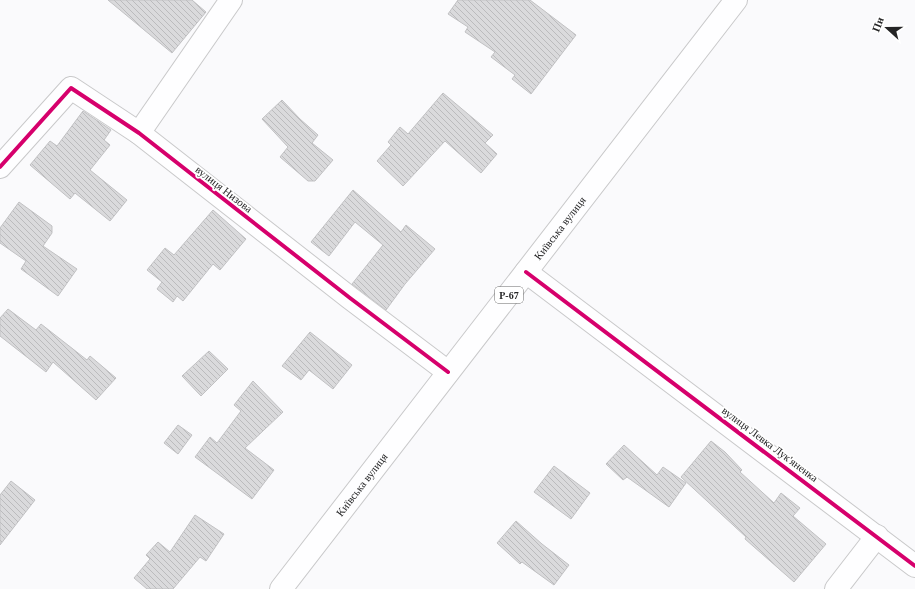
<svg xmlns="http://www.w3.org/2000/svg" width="915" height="589" viewBox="0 0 915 589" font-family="'Times New Roman',serif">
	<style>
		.building { fill: url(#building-back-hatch); stroke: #c1c1c3 }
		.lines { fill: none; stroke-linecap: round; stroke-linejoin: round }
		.street-casing { stroke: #c9c9ca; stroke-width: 24 }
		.primary-casing { stroke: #c9c9ca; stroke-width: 24 }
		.street { stroke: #fefeff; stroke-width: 22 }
		.primary { stroke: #fefeff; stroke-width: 22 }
		.cycleway-casing { stroke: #fff; stroke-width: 6 }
		.cycleway { stroke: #d6006c; stroke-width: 4 }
		.labels { text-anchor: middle; stroke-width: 3.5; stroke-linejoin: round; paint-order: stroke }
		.shield { fill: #fff; stroke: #666; stroke-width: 1 }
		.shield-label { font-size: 10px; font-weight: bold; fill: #242425 }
		.street-label { font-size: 11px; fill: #242425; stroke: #fff }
	</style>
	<defs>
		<pattern id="building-back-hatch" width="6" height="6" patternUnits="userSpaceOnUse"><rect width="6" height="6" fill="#dadadc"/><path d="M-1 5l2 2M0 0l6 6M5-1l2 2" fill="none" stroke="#bbbbbd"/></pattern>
	</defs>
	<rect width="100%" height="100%" fill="#fafafc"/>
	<g class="building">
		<polygon points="108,0 192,0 206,12 172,53"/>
		<polygon points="458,0 530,0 576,35 531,94 512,79 515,75 491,57 495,52 465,32 468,27 448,14"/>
		<polygon points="443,93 493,135 485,143 497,154 481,173 445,141 403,186 377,161 391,145 388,142 400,127 408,134"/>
		<polygon points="282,100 300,119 318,135 312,143 333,160 315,181 308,181 280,157 288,147 262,119"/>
		<polygon points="83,111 111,130 104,140 110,145 90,170 127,200 110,221 75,193 70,199 30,165 50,141 57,146"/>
		<polygon points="353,190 401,232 406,225 435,249 405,284 386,310 352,284 383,245 355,222 329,256 311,242"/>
		<polygon points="19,202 52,226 52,233 43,246 77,269 58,296 21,269 26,261 0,243 0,228"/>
		<polygon points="213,210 246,239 220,270 213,264 183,301 177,296 173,302 157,289 162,282 147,270 165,248 174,255"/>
		<polygon points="8,309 36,330 41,324 87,360 90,356 116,378 96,400 53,362 46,372 0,336 0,318"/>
		<polygon points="310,332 352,365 333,389 309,370 301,380 282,366"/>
		<polygon points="209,351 228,369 201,396 182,376"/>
		<polygon points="253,381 283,412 245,448 274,470 252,499 195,457 210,437 217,443 241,411 234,405"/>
		<polygon points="178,425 192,435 178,454 164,443"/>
		<polygon points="711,441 725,452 742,470 740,472 774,503 781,493 800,508 793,516 826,544 794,582 745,539 746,537 681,477"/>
		<polygon points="624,445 657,475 663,467 686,483 669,507 627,477 623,480 606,464"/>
		<polygon points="554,466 590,493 571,519 534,492"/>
		<polygon points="11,481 35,500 0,545 0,495"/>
		<polygon points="195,515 224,534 206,561 200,557 173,589 147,589 134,578 150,559 146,555 158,542 170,552"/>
		<polygon points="516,521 542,544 569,565 554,585 522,562 520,564 497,543"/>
	</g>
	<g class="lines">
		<defs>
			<g id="street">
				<polyline points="139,133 231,0"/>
				<polyline points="0,167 71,88 139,133 350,298 448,372"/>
				<polyline points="526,272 915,566"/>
				<polyline points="836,589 877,536"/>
			</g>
			<g id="primary">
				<path id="s1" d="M 281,589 L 736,0"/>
			</g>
		</defs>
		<use href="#street" class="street-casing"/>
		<use href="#primary" class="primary-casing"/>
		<use href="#street" class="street"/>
		<use href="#primary" class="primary"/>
		<defs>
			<g id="cycleway">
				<polyline points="0,167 71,88 139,133 350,298 448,372"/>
				<polyline points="526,272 915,566"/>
			</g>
		</defs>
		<use href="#cycleway" class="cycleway-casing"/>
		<use href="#cycleway" class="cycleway"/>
	</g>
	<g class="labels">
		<rect class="shield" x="495" y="287" width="28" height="16" rx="3"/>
		<g class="shield-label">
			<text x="509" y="299">Р-67</text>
		</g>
		<g class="street-label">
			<text transform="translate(224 189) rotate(38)" y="4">вулиця Низова</text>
			<text dy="4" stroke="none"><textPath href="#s1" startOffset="456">Київська вулиця</textPath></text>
			<text transform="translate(770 444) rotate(37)" y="4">вулиця Левка Лук'яненка</text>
			<text dy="4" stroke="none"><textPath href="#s1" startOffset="132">Київська вулиця</textPath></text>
		</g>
	</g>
	<g transform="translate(887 28) rotate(291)" stroke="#ffffff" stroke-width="3" paint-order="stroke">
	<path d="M0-3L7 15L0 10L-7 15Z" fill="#242425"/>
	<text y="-6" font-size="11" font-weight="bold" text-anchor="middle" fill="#242425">Пн</text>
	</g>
</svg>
